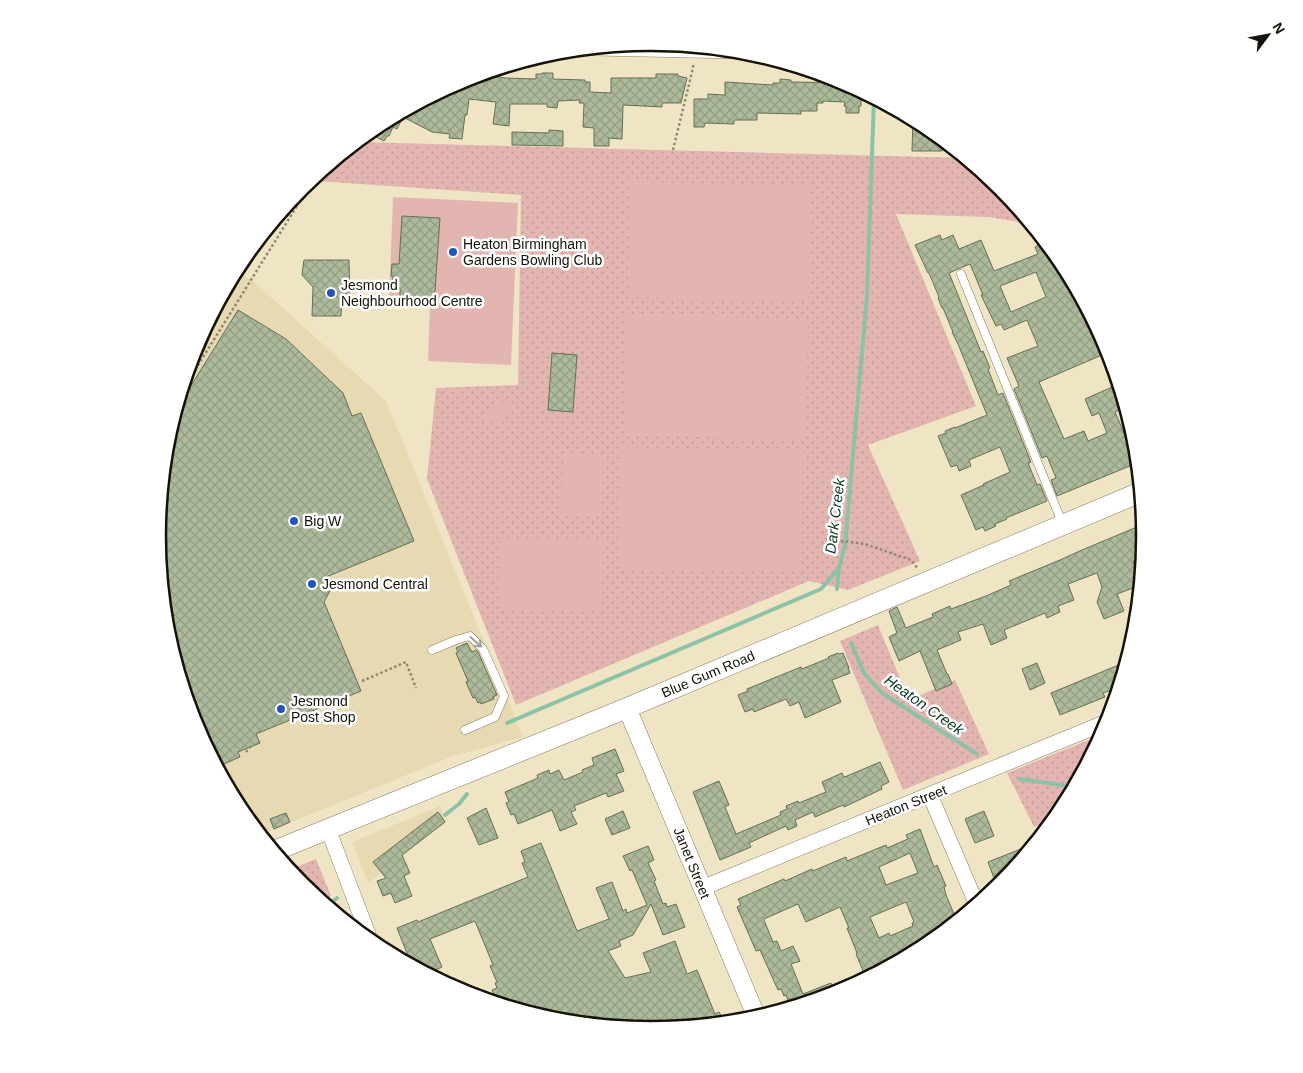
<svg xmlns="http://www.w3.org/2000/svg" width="1303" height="1073" viewBox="0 0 1303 1073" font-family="Arial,sans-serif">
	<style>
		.built { fill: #e7dab3 }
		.green { fill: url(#green-dots) }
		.pitch { fill: #e3b5b1 }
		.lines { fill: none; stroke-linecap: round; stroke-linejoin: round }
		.stream { stroke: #8cc2a5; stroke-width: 4 }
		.building { fill: url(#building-cross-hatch); stroke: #647054; fill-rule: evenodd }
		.service-casing { stroke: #867d60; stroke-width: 9 }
		.minor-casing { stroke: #867d60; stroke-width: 16 }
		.tertiary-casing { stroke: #867d60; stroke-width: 19 }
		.secondary-casing { stroke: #867d60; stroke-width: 21 }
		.path { stroke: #8f8871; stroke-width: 2.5; stroke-dasharray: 2.5 2.5; stroke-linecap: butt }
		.service { stroke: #fff; stroke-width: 8 }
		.minor { stroke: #fff; stroke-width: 15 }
		.tertiary { stroke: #fff; stroke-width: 18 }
		.secondary { stroke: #fff; stroke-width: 20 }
		.oneway { stroke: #a2a09c }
		.poi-dot { fill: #2254c1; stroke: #fff; stroke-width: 2 }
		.labels { text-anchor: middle; stroke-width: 5; stroke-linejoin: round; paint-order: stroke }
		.poi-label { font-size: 14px; fill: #161207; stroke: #fff; text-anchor: start }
		.street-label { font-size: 14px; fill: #161207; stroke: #fff }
		.water-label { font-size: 15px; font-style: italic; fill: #0b3825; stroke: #fff }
		.rim { fill: none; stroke: #161207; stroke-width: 2.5 }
	</style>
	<defs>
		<pattern id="green-dots" width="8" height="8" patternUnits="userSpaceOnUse" patternTransform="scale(1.25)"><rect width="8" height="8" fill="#e3b5b1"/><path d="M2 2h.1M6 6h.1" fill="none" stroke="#c29b97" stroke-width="1.8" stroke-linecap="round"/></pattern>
		<pattern id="building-cross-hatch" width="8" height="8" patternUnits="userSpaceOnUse" patternTransform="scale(1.25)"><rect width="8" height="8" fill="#acb99b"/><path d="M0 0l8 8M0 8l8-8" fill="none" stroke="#939e84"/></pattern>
	</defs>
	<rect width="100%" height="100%" fill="#efe5c5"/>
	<g class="built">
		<polygon points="243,275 253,281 386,401 523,737 453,756 260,835 241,811 195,725 167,633 158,536 167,440 190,364"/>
		<polygon points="440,806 446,822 368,883 352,842"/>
	</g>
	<g class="green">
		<polygon points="357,142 965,158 1001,187 1031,224 989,217 896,214 976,406 868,445 920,561 848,590 809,581 516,705 427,479 436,388 518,385 521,195 316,181 322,171"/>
		<polygon points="878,625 909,700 955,680 989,754 903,790 840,641"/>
		<polygon points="1091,739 1095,749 1062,811 1057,817 1034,827 1007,773"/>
		<polygon points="316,859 331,896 322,902 302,886 289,870"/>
	</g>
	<g class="pitch">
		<polygon points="629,182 809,185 808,301 628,297"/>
		<polygon points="393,197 518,203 511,365 428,361 430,304 389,302"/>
		<polygon points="626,315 808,319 806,440 624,435"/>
		<path d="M 509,400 L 512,402 L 513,406 C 510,413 499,421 491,423 L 487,421 L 486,417 C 490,410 501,402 509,400 Z"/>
		<polygon points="622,447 803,451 801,572 620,569"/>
		<polygon points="563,453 603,454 602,516 562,515"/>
		<polygon points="502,538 603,540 602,611 501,609"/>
	</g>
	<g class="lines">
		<g class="stream">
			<polyline points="837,589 839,568"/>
			<polyline points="851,643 864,673 882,693 977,754"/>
			<polyline points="507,723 821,589 839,568 845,545 867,296 874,98"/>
			<polyline points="1020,779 1075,787"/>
			<polyline points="445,815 459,804 467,794"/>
			<polyline points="327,906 337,898"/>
		</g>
	</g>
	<g class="building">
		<polygon points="542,73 553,73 553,79 585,80 585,82 590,82 590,92 611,93 611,78 656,78 656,74 678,74 678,76 687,78 681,103 662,103 662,107 623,105 622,139 609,138 609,146 594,146 594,128 583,127 584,103 579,103 580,100 558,101 557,108 547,107 547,104 510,104 509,126 493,124 496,102 469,99 467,115 465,115 462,139 449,138 450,134 432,132 403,117 397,129 393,127 389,136 387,136 384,141 372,135 377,126 463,80 482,74 505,78 536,79 536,74 542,74"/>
		<polygon points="780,79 791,80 791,82 847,83 861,91 861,106 859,106 859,113 846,113 846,106 844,106 845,102 823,101 823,103 817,103 817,111 801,111 801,114 757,113 757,120 734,120 734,124 705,123 704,127 694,127 694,99 708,99 708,94 725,95 725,82 773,85 773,83 780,83"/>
		<polygon points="913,119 926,126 942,139 942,151 912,151"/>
		<polygon points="549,130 563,131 563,146 512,145 512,132 549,133"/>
		<polygon points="402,216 440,218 434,306 423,305 424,299 400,297 400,289 392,288 393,276 391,276 392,264 399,264"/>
		<path d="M 940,235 L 942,240 L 953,235 L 959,249 L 981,240 L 994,271 L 1038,254 L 1035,247 L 1045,242 L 1053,259 L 1055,258 L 1060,268 L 1064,266 L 1108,348 L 1109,352 L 1039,382 L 1064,439 L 1084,431 L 1088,441 L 1107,433 L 1099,413 L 1092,416 L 1085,399 L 1119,384 L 1126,407 L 1115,412 L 1137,463 L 1057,496 L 1051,480 L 1056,478 L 1047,456 L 1042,458 L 1014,389 L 1019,386 L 1007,358 L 1038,346 L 1027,320 L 1004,330 L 1001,324 L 996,326 L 981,295 L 983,295 L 970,264 L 958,269 L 949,273 L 981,352 L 983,351 L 990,368 L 988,369 L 998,395 L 1003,393 L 1031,462 L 1028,463 L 1037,485 L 1040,484 L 1047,501 L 1006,518 L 1007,519 L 995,524 L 996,526 L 985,531 L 983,527 L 976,530 L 961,495 L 984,485 L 983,484 L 1010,472 L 1000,447 L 969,460 L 971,466 L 959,471 L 957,465 L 951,467 L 938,436 L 946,433 L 945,431 L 955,427 L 955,428 L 987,415 L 958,344 L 952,332 L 953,332 L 943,308 L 942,308 L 938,298 L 939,297 L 929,273 L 928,273 L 915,245 ZM 1036,272 L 1046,297 L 1011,312 L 1000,286 Z"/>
		<polygon points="304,260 349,260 350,299 342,299 341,316 312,316 313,287 302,275"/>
		<polygon points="238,310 286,339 343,393 352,416 361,413 414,541 326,577 331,589 324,602 361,691 256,734 260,743 238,752 240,757 217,767 195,725 167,633 158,536 167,440 176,410"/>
		<polygon points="552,353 577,355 573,412 548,410"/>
		<polygon points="1144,524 1146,537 1144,557 1133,561 1141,581 1141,585 1117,594 1124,611 1104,619 1097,602 1102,587 1097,573 1068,584 1074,600 1058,606 1060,612 1047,618 1045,613 1004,630 1007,638 991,645 983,624 958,632 961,640 937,650 947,674 948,674 952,684 936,691 920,651 899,661 889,637 897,633 889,611 897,607 906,628 933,617 932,614 950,606 951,609 986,596 1011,585 1009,581 1060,560 1082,550"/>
		<polygon points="467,643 472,652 476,650 478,652 497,695 493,697 494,699 481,704 480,702 478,703 475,697 473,698 466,682 468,681 456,653 458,652 456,648"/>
		<polygon points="838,653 839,654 843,653 849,668 848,668 850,673 832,680 841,702 805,718 799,702 790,706 786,699 754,712 753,709 745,712 738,695 748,691 747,689 801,667 802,669 829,658 828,657"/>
		<polygon points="1037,663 1045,683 1030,690 1022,669"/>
		<polygon points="1121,664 1124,672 1120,687 1103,693 1105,697 1060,715 1051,693"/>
		<polygon points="615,749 624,771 616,774 624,791 608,797 606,793 574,806 576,810 571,812 577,824 560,831 552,810 518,824 514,814 511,815 506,803 509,802 505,792 538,778 537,775 549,770 550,774 559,770 564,780 583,772 582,770 594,765 592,758"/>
		<polygon points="880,762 889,782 881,786 882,789 844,807 843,805 815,817 813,812 795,820 797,826 788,830 786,826 749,843 751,847 720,860 693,792 719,781 729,805 725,807 736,834 781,815 780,812 787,809 786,806 798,801 799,803 826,792 822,782 842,773 844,777 847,776"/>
		<polygon points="486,808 498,838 479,845 467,818"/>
		<polygon points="623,811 630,828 612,835 605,819"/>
		<polygon points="984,811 994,836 975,843 965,819"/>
		<polygon points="438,812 445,822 402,855 410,873 404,876 412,896 395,903 391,893 383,896 377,881 386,878 373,862"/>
		<polygon points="286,813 290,822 274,829 270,819"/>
		<path d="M 920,829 L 934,867 L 937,865 L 946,886 L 944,887 L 946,895 L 957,921 L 953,925 L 935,933 L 936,936 L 916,944 L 917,946 L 887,959 L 890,966 L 872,976 L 869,970 L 864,973 L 856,954 L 857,953 L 847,928 L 849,928 L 840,907 L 806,922 L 798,904 L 764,919 L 764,920 L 773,942 L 777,941 L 781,951 L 793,946 L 800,961 L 791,964 L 803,994 L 831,983 L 836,994 L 788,1009 L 785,1002 L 788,1000 L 786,995 L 784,996 L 781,989 L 778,990 L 760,950 L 756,951 L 737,907 L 741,905 L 738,899 L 784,879 L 785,881 L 812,869 L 813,871 L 846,857 L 847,861 L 886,845 L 887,848 L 908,839 L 906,835 ZM 910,853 L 918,873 L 886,885 L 879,867 ZM 906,902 L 914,922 L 912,923 L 913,926 L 890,936 L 889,933 L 879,938 L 870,917 Z"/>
		<polygon points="541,843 577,931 609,919 596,888 612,882 623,911 626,909 627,913 647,905 632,870 630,871 623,856 648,846 654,860 648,863 656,880 654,881 663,904 666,903 667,907 676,904 685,927 663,935 651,904 633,935 619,941 621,946 608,951 625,978 651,972 643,953 675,941 687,974 697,970 715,1014 719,1012 725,1023 651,1030 555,1021 497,1003 492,990 497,988 495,983 497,982 490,966 493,965 475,921 430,939 442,967 427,974 412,966 397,928 417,920 418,922 528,877 522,863 525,862 521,851"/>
		<polygon points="1036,843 1010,875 995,881 988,862"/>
	</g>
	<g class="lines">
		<defs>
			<g id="service">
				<polyline points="961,274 1063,525"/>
				<polyline points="432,650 456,640 470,636 483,649 504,696 495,717 465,730"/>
			</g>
			<g id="minor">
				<polyline points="596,48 738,51"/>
				<polyline points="930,795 977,905"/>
				<polyline points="328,829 371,942"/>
				<polyline points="702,888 1109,721"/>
			</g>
			<polyline id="tertiary" points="627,708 757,1018"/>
			<polyline id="secondary" points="274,851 627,708 1141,492"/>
		</defs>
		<use href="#service" class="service-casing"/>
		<use href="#minor" class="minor-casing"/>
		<use href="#tertiary" class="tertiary-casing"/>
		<use href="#secondary" class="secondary-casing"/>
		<g class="path">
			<polyline points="673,150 693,68 693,64"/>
			<polyline points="182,391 315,177"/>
			<polyline points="826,539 865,544 911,560 918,569"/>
			<polyline points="362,681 406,662 416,688"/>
			<polyline points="246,752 251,746"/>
			<polyline points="962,909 965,916"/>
		</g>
		<use href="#service" class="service"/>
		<use href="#minor" class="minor"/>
		<use href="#tertiary" class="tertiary"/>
		<use href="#secondary" class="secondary"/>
	</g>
	<defs><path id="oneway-shaft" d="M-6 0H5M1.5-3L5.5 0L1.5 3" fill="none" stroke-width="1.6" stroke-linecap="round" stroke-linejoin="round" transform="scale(1.25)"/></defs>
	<use class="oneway" href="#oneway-shaft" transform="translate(476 642) rotate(42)"/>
	<g class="poi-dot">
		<circle cx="453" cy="252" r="5"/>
		<circle cx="331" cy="293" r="5"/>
		<circle cx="294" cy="521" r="5"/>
		<circle cx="312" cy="584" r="5"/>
		<circle cx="281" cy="709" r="5"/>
	</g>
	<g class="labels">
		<g class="poi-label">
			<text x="463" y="249">Heaton Birmingham<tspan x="463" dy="16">Gardens Bowling Club</tspan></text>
			<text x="341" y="290">Jesmond<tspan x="341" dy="16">Neighbourhood Centre</tspan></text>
			<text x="304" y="526">Big W</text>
			<text x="322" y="589">Jesmond Central</text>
			<text x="291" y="706">Jesmond<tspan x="291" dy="16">Post Shop</tspan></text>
		</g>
		<g class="street-label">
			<text transform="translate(708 674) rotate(-23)" y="5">Blue Gum Road</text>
			<text transform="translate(906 805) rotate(-22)" y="5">Heaton Street</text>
			<text transform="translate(692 863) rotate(68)" y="5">Janet Street</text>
		</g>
		<g class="water-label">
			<text transform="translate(835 516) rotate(-83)" y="5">Dark Creek</text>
			<text transform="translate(924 705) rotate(35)" y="5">Heaton Creek</text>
		</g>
	</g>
	<path d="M0 0H1303V1073H0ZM166 536a485 485 0 1 1 970 0a485 485 0 1 1-970 0Z" fill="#fff" fill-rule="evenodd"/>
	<path class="rim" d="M166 536a485 485 0 1 1 970 0a485 485 0 1 1-970 0Z"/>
	<g transform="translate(1268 35) rotate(58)" stroke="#ffffff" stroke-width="4" paint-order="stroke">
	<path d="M0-4L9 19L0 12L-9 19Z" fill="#161207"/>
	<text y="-8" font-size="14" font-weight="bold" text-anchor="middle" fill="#161207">N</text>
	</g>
</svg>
